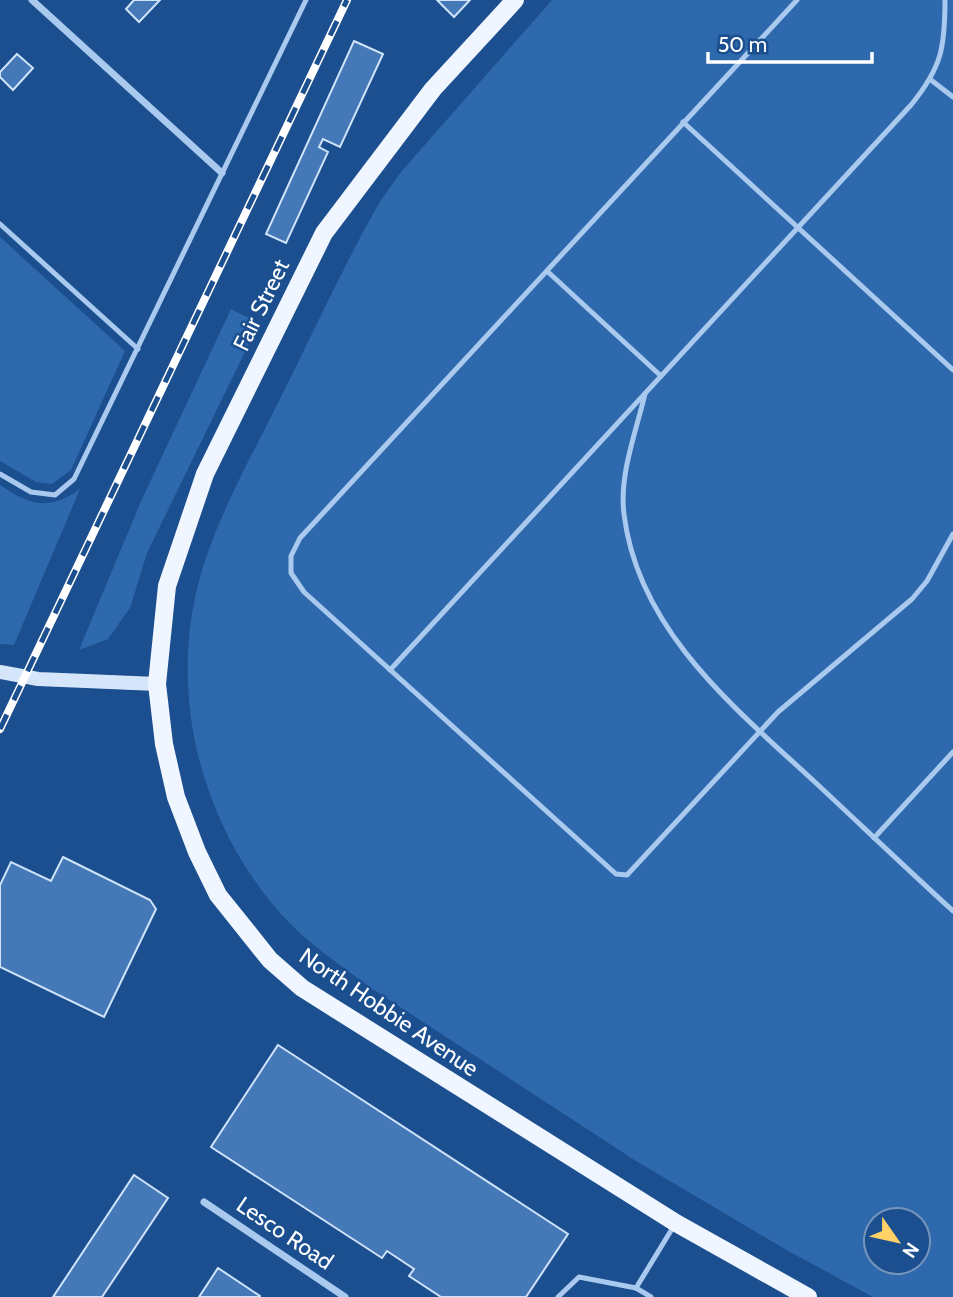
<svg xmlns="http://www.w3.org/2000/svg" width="953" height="1297" viewBox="0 0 953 1297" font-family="Cabin,sans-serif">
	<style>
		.green { fill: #2e69ad; fill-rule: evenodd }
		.building { fill: #4478b7; stroke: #cfe3fa; stroke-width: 2 }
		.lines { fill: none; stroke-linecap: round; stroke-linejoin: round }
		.service { stroke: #a9c9ee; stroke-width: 5 }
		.minor { stroke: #a9c9ee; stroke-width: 7 }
		.secondary { stroke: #d6e6fa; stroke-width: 14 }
		.primary { stroke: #f0f6ff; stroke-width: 18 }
		.rail-casing { stroke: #fff; stroke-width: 8 }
		.rail { stroke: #1b4f8f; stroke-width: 5; stroke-dasharray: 16; stroke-linecap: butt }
		.labels { text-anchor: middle; stroke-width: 5; stroke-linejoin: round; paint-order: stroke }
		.street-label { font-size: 23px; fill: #fff; stroke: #1b4f8f }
	</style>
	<rect width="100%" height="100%" fill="#1b4f8f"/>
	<g class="green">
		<path d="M 552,0 L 953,0 L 953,1297 L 873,1297 L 790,1252 L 636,1161 L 371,988 C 340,965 306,942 281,914 C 195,817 163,676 208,552 C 227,499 255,449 280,399 C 313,333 344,264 381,200 L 401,172 ZM 876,1220 L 918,1220 L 918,1262 L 876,1262 Z"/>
		<polygon points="0,237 125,351 71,470 52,484 36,482 0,461"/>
		<polygon points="231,309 259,323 147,553 130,608 108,639 79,650 142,499"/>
		<path d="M 0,485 C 31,506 49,511 80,489 L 14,645 L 0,644 Z"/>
	</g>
	<g class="building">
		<polygon points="134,0 160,0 139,22 126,9"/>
		<polygon points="437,0 470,0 454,17"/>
		<polygon points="354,41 383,54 340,147 323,139 319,147 328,152 286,243 266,234"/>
		<polygon points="17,54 33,68 13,90 0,77 0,72"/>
		<polygon points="63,857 150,900 156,909 104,1017 0,967 0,885 11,862 51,881"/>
		<polygon points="278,1045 568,1234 526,1297 441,1297 409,1276 414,1269 387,1251 382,1258 211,1147"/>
		<polygon points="134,1175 168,1198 102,1297 53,1297"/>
		<polygon points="218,1268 260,1296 260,1297 199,1297"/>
	</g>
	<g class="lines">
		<g class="service">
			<polyline points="797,0 300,538 291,556 291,573 304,592 616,874 627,875 778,712 912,599 927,581 953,534"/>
			<polyline points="931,80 953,97"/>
			<polyline points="683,122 953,370"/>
			<polyline points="0,224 138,349"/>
			<polyline points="547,271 661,376"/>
			<path d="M 645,394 C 636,432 619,475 624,514 C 638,631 736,709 817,784 C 862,826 907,869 953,911"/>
			<polyline points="0,474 31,492 55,495 74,479 306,0"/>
			<path d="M 390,670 L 911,105 C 942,67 945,47 945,0"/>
			<polyline points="874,838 953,752"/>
			<polyline points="558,1297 579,1277 636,1288"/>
			<polyline points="651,1297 636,1288 675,1224"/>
		</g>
		<g class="minor">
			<polyline points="32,0 222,173"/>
			<polyline points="204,1202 345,1297"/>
		</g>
		<polyline class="secondary" points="0,672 38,679 157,684"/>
		<polyline class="primary" points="515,0 433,89 324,233 205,474 167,586 157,684 164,744 176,797 197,852 218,895 270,960 302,988 676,1223 808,1297"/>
		<defs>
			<polyline id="rail" points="0,729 347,0"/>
		</defs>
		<use href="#rail" class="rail-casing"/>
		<use href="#rail" class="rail"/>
	</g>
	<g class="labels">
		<g class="street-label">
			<text transform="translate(261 305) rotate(-64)" y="8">Fair Street</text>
			<text transform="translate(389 1012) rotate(34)" y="8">North Hobbie Avenue</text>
			<text transform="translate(285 1233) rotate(34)" y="8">Lesco Road</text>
		</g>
	</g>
	<g transform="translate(897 1241) rotate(124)"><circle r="33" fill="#1b4f8f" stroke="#7695bc" stroke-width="2"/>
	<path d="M0-5L12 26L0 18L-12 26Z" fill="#ffd166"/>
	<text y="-10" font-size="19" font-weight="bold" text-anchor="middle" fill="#ffffff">N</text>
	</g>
	<path d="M708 52v10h164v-10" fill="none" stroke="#ffffff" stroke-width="3.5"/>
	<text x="718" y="52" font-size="21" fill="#ffffff" stroke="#1b4f8f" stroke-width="5" paint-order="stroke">50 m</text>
</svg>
